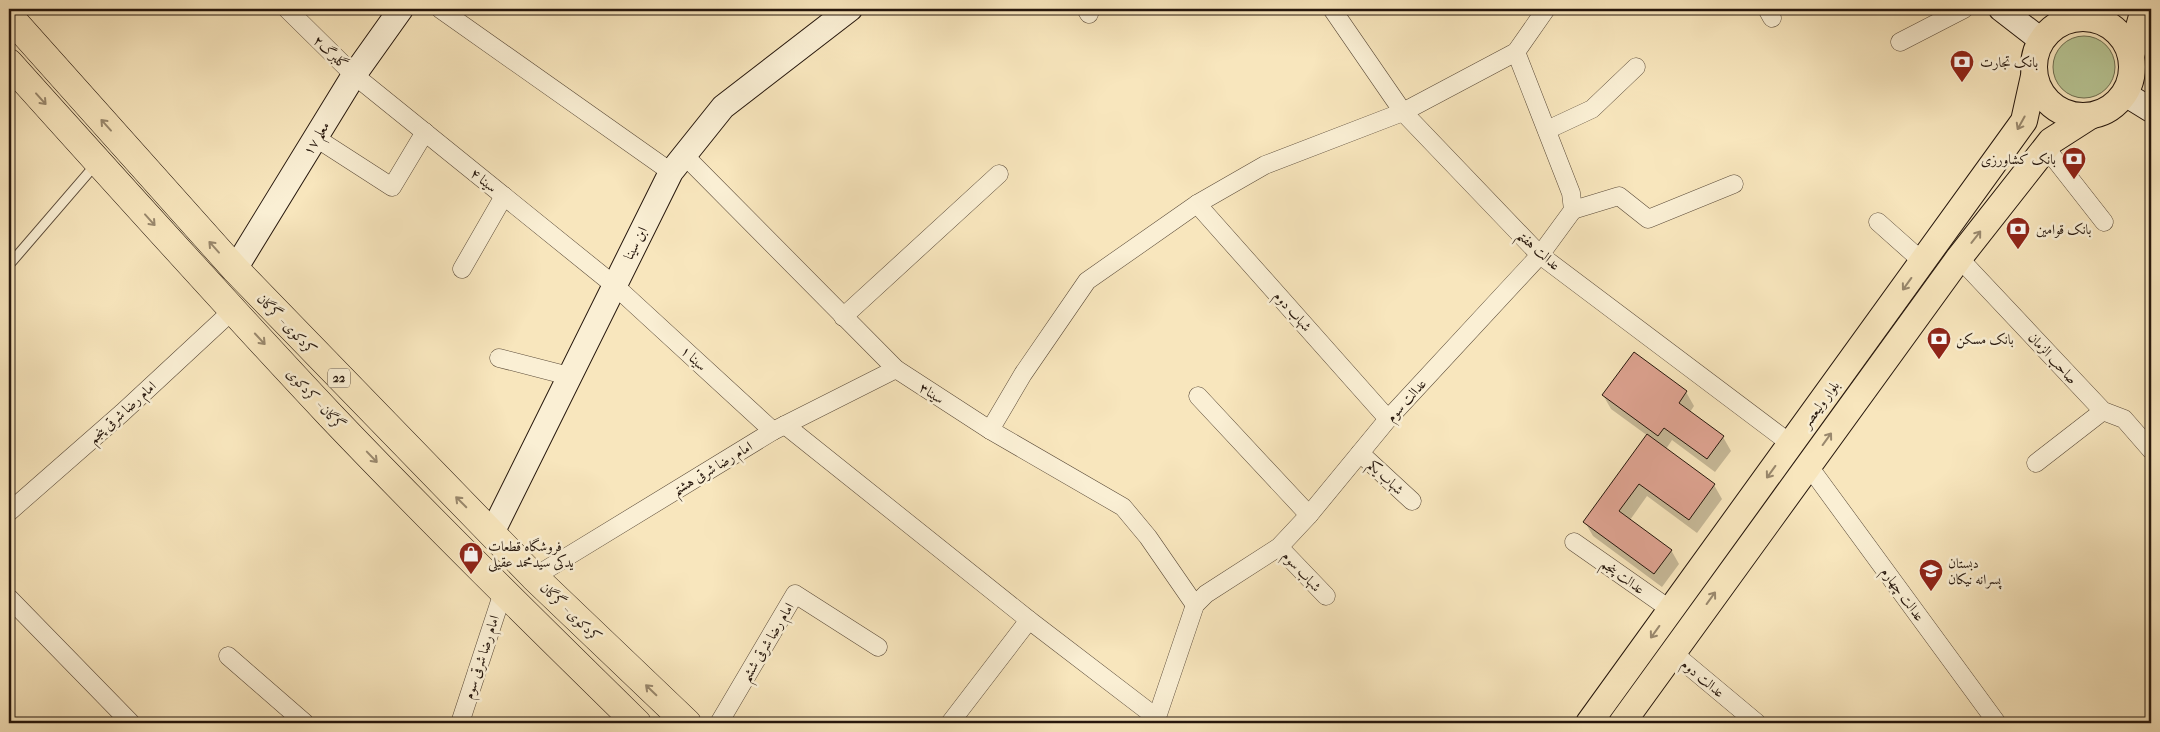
<svg xmlns="http://www.w3.org/2000/svg" width="2160" height="732" viewBox="0 0 2160 732" font-family="'IM FELL French Canon',Amiri,serif">
	<style>
		.green { fill: #b8c695; stroke: #6e6e50 }
		.shadow { fill: #0003 }
		.building { fill: #dea391; stroke: #25160c }
		.lines { fill: none; stroke-linecap: round; stroke-linejoin: round }
		.lane-casing { stroke: #5a4a38; stroke-width: 11 }
		.street-casing { stroke: #5a4a38; stroke-width: 19 }
		.secondary-casing { stroke: #25160c; stroke-width: 26 }
		.primary-casing { stroke: #25160c; stroke-width: 28 }
		.highway-casing { stroke: #25160c; stroke-width: 29 }
		.lane { stroke: #faefd4; stroke-width: 9 }
		.street { stroke: #faefd4; stroke-width: 18 }
		.secondary { stroke: #faefd4; stroke-width: 24 }
		.primary { stroke: #f8e6bd; stroke-width: 26 }
		.highway { stroke: #f8e6bd; stroke-width: 28 }
		.oneway { stroke: #99886d }
		.labels { text-anchor: middle; stroke-width: 5; stroke-linejoin: round; paint-order: stroke }
		.shield { fill: #faefd4; stroke: #655748; stroke-width: 1 }
		.shield-label { font-size: 12px; font-weight: bold; fill: #25160c }
		.street-label { font-size: 14px; fill: #25160c; stroke: #faefd4 }
		.poi-label { font-size: 14px; fill: #25160c; stroke: #faefd4; text-anchor: start }
	</style>
	<rect width="100%" height="100%" fill="#f8e6bd"/>
	<filter id="stains"><feTurbulence type="fractalNoise" baseFrequency=".004" numOctaves="4"/><feColorMatrix values="0 0 0 0 .2 0 0 0 0 .09 0 0 0 0 .02 0 0 0 .5 -.17"/></filter>
	<radialGradient id="worn" r=".72"><stop offset=".6" stop-color="#630" stop-opacity="0"/><stop offset="1" stop-color="#630" stop-opacity=".3"/></radialGradient>
	<circle class="green" cx="2084" cy="67" r="31"/>
	<polygon class="shadow" points="1634,353 1686,392 1694,406 1690,412 1723,437 1731,451 1715,472 1672,440 1666,449 1714,485 1722,499 1697,533 1647,496 1630,520 1671,550 1679,564 1662,587 1593,536 1585,522 1648,436 1611,409 1603,395"/>
	<g class="building">
		<polygon points="1634,352 1687,391 1679,403 1724,436 1707,459 1664,428 1658,436 1602,395"/>
		<polygon points="1647,434 1715,484 1689,520 1639,484 1619,511 1672,550 1654,574 1583,522"/>
	</g>
	<g class="lines">
		<defs>
			<polyline id="lane" points="9,265 96,164"/>
			<g id="street">
				<polyline points="287,9 354,75 614,285 773,431"/>
				<polyline points="440,9 671,172"/>
				<polyline points="1086,9 1089,14"/>
				<polyline points="1332,9 1403,112 1540,255 1791,444"/>
				<polyline points="1767,9 1772,18"/>
				<polyline points="1900,42 1964,9"/>
				<polyline points="1547,130 1592,109 1636,67"/>
				<polyline points="316,138 392,187 425,132"/>
				<polyline points="2046,148 2104,222"/>
				<polyline points="684,155 896,369 990,430 1123,507 1148,537 1195,605"/>
				<polyline points="1197,204 1388,419"/>
				<polyline points="1573,210 1619,196 1648,219 1734,184"/>
				<polyline points="1878,222 1923,262"/>
				<polyline points="1959,258 2103,411 2124,419 2151,450"/>
				<polyline points="462,269 504,196"/>
				<polyline points="843,317 999,174"/>
				<polyline points="499,358 569,376"/>
				<polyline points="1198,396 1309,515"/>
				<polyline points="785,425 1029,620 1157,718"/>
				<polyline points="990,430 1023,374 1087,281 1197,204 1265,165 1403,112 1516,52 1546,9"/>
				<polyline points="1360,453 1412,501"/>
				<polyline points="2036,463 2103,411"/>
				<polyline points="1808,465 1997,723"/>
				<polyline points="9,512 122,413 233,310"/>
				<polyline points="1574,542 1671,610"/>
				<polyline points="1279,547 1326,596"/>
				<polyline points="534,577 773,431 896,369"/>
				<polyline points="9,598 131,723"/>
				<polyline points="1672,652 1757,723"/>
				<polyline points="228,656 305,723"/>
				<polyline points="460,723 503,592"/>
				<polyline points="719,723 795,594 878,647"/>
				<polyline points="950,723 1029,620"/>
				<polyline points="1155,723 1195,605 1206,594 1279,547 1309,515 1388,419 1540,255 1573,210 1571,193 1516,52"/>
			</g>
			<g id="secondary">
				<polyline points="2001,9 2041,40"/>
				<polyline points="2125,94 2151,110"/>
				<polyline points="235,269 354,75 401,9"/>
				<polyline points="492,533 671,172 723,107 850,9"/>
			</g>
			<g id="primary">
				<circle cx="2083" cy="67" r="49"/>
				<polyline points="2131,56 2144,9"/>
				<polyline points="1589,723 2024,121 2034,76"/>
				<polyline points="1622,723 1959,258 2051,141 2090,116"/>
			</g>
			<g id="highway">
				<polyline points="9,16 235,269 534,577 687,723"/>
				<path d="M 9,63 C 115,181 221,299 330,415 C 430,520 534,622 637,723"/>
			</g>
		</defs>
		<use href="#lane" class="lane-casing"/>
		<use href="#street" class="street-casing"/>
		<use href="#secondary" class="secondary-casing"/>
		<use href="#primary" class="primary-casing"/>
		<use href="#highway" class="highway-casing"/>
		<use href="#lane" class="lane"/>
		<use href="#street" class="street"/>
		<use href="#secondary" class="secondary"/>
		<use href="#primary" class="primary"/>
		<use href="#highway" class="highway"/>
	</g>
	<defs><path id="oneway-shaft" d="M-6 0H5M1.5-3L5.5 0L1.5 3" fill="none" stroke-width="1.6" stroke-linecap="round" stroke-linejoin="round" transform="scale(1.25)"/></defs>
	<g class="oneway">
		<use href="#oneway-shaft" transform="translate(41 99) rotate(48)"/>
		<use href="#oneway-shaft" transform="translate(2021 123) rotate(119)"/>
		<use href="#oneway-shaft" transform="translate(106 125) rotate(-132)"/>
		<use href="#oneway-shaft" transform="translate(150 220) rotate(48)"/>
		<use href="#oneway-shaft" transform="translate(1976 237) rotate(-52)"/>
		<use href="#oneway-shaft" transform="translate(214 247) rotate(-132)"/>
		<use href="#oneway-shaft" transform="translate(1907 284) rotate(126)"/>
		<use href="#oneway-shaft" transform="translate(260 339) rotate(47)"/>
		<use href="#oneway-shaft" transform="translate(1827 439) rotate(-54)"/>
		<use href="#oneway-shaft" transform="translate(372 457) rotate(46)"/>
		<use href="#oneway-shaft" transform="translate(1771 472) rotate(126)"/>
		<use href="#oneway-shaft" transform="translate(461 502) rotate(-135)"/>
		<use href="#oneway-shaft" transform="translate(1711 598) rotate(-54)"/>
		<use href="#oneway-shaft" transform="translate(1655 632) rotate(126)"/>
		<use href="#oneway-shaft" transform="translate(651 690) rotate(-136)"/>
	</g>
	<defs>
		<symbol id="bank-pin" viewBox="-11 -11 22 30"><path d="M0 17L-7.5 6A9.5 9.5 0 1 1 7.5 6Z" fill="#8f2418" stroke="#faefd4"/><path d="M-6-4H6V4H-6ZM0-2.3a2.3 2.3 0 1 0 0 4.6a2.3 2.3 0 1 0 0-4.6Z" fill="#fff"/></symbol>
		<symbol id="shop-pin" viewBox="-11 -11 22 30"><path d="M0 17L-7.5 6A9.5 9.5 0 1 1 7.5 6Z" fill="#8f2418" stroke="#faefd4"/><path d="M-5-2.5h2.3a2.7 3.5 0 0 1 5.4 0H5L5.5 6h-11ZM-1.5-2.5h3a1.5 2.3 0 0 0-3 0Z" fill="#fff"/></symbol>
		<symbol id="school-pin" viewBox="-11 -11 22 30"><path d="M0 17L-7.5 6A9.5 9.5 0 1 1 7.5 6Z" fill="#8f2418" stroke="#faefd4"/><path d="M0-5L7-2L0 1L-7-2ZM-4 1L0 2.5L4 1V4Q0 6-4 4Z" fill="#fff"/></symbol>
	</defs>
	<g fill-rule="evenodd">
		<use href="#bank-pin" x="1948" y="48" width="28" height="38"/>
		<use href="#bank-pin" x="2060" y="145" width="28" height="38"/>
		<use href="#bank-pin" x="2004" y="215" width="28" height="38"/>
		<use href="#bank-pin" x="1925" y="325" width="28" height="38"/>
		<use href="#shop-pin" x="457" y="540" width="28" height="38"/>
		<use href="#school-pin" x="1917" y="557" width="28" height="38"/>
	</g>
	<g class="labels">
		<rect class="shield" x="328" y="368.5" width="22" height="19" rx="4"/>
		<g class="shield-label">
			<text x="339" y="382">22</text>
		</g>
		<g class="street-label">
			<text transform="translate(331 52) rotate(44)" y="5">گلبرگ۲</text>
			<text transform="translate(316 138) rotate(-58)" y="5">معلم ۱۷</text>
			<text transform="translate(484 180) rotate(39)" y="5">سینا ۴</text>
			<text transform="translate(635 243) rotate(-63)" y="5">ابن سینا</text>
			<text transform="translate(1539 250) rotate(42)" y="5">عدالت هفتم</text>
			<text transform="translate(1293 311) rotate(48)" y="5">شهاب دوم</text>
			<text transform="translate(287 324) rotate(46)" y="5">کردکوی - گرگان</text>
			<text transform="translate(694 358) rotate(43)" y="5">سینا ۱</text>
			<text transform="translate(2053 358) rotate(47)" y="5">صاحب الزمان</text>
			<text transform="translate(932 393) rotate(33)" y="5">سینا۳</text>
			<text transform="translate(316 399) rotate(47)" y="5">گرگان - کردکوی</text>
			<text transform="translate(1406 400) rotate(-48)" y="5">عدالت سوم</text>
			<text transform="translate(1820 404) rotate(-54)" y="5">بلوار ولیعصر</text>
			<text transform="translate(122 412) rotate(-42)" y="5">امام رضا شرقی پنجم</text>
			<text transform="translate(712 468) rotate(-31)" y="5">امام رضا شرقی هشتم</text>
			<text transform="translate(1386 477) rotate(43)" y="5">شهاب یکم</text>
			<text transform="translate(1302 571) rotate(47)" y="5">شهاب سوم</text>
			<text transform="translate(1623 576) rotate(36)" y="5">عدالت پنجم</text>
			<text transform="translate(1903 594) rotate(54)" y="5">عدالت چهارم</text>
			<text transform="translate(571 612) rotate(44)" y="5">کردکوی - گرگان</text>
			<text transform="translate(767 642) rotate(-59)" y="5">امام رضا شرقی ششم</text>
			<text transform="translate(481 657) rotate(-72)" y="5">امام رضا شرقی سوم</text>
			<text transform="translate(1703 678) rotate(40)" y="5">عدالت دوم</text>
		</g>
		<g class="poi-label">
			<text x="1980" y="67">بانک تجارت</text>
			<text x="2056" y="164" text-anchor="end">بانک کشاورزی</text>
			<text x="2036" y="234">بانک قوامین</text>
			<text x="1956" y="344">بانک مسکن</text>
			<text x="488" y="551">فروشگاه قطعات<tspan x="488" dy="16">یدکی سیدمحمد عقیلی</tspan></text>
			<text x="1948" y="568">دبستان<tspan x="1948" dy="16">پسرانه نیکان</tspan></text>
		</g>
	</g>
	<rect width="2160" height="732" fill="none" stroke="#f8e6bd" stroke-width="30"/>
	<rect x="10" y="10" width="2140" height="712" fill="none" stroke="#25160c" stroke-width="2.5"/>
	<rect x="15" y="15" width="2130" height="702" fill="none" stroke="#25160c"/>
	<rect width="100%" height="100%" filter="url(#stains)"/>
	<rect width="100%" height="100%" fill="url(#worn)"/>
</svg>
